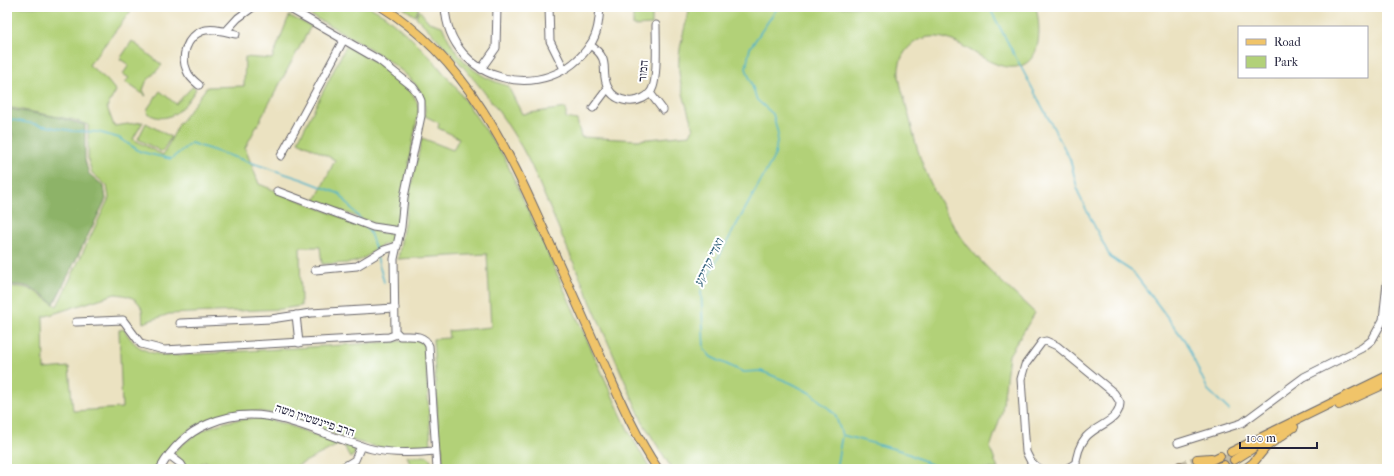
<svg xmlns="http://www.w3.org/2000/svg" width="1394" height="476" viewBox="0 0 1394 476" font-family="'IM FELL French Canon','Frank Ruhl Libre',serif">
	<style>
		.green { fill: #b2d178; stroke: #6a7a5a }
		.forest { fill: #8db368; stroke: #586a52 }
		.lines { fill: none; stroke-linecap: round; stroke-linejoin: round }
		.stream { stroke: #4db3cb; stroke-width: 1.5 }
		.major-tunnel { stroke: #c3bca6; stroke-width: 8; stroke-dasharray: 8 4; stroke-linecap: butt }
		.minor-casing { stroke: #68656a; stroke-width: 9 }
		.major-casing { stroke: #68656a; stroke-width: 10 }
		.minor { stroke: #fff; stroke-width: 7 }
		.major { stroke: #f0c469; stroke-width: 8 }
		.labels { text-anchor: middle; stroke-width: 4; stroke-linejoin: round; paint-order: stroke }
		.street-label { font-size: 12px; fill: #22223b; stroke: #fff }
		.water-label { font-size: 13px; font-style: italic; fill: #35637c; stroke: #fff }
	</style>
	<rect width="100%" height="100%" fill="#fff"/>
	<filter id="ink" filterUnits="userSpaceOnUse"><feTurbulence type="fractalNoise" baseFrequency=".025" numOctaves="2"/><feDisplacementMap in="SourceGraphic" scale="8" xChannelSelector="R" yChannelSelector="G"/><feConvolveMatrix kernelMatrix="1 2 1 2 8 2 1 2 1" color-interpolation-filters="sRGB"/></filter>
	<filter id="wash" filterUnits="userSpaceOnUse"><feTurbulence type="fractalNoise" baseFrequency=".012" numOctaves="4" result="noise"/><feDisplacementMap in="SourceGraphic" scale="16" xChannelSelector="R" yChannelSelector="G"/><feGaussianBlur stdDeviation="0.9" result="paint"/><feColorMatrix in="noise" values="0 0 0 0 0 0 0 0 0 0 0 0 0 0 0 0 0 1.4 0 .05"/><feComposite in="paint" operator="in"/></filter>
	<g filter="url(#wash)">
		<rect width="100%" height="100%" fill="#ebe2c1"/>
		<g class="green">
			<path d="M 7,7 L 134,7 L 89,65 L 107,80 L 116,91 L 107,107 L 114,126 L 143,122 L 133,139 L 163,155 L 179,124 L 207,87 L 244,86 L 245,57 L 272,59 L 289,16 L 311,26 L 245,148 L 259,184 L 378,232 L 395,234 L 393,243 C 379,243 373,254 360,260 C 349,265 334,263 322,264 L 320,247 L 300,247 L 301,306 L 282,309 L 169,314 L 143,323 C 142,318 143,314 142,310 C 139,297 126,295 115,294 L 43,317 L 44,369 L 69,367 L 73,411 L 122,408 L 119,330 L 124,329 C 135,349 146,352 167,356 L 421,340 L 425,348 L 431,447 C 412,449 392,450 373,446 C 316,433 268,394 207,420 C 185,430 167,447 155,469 L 7,469 L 7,288 C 30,283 39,295 57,306 L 109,198 L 107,186 L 92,173 L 88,159 L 88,125 L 74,120 L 7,107 Z"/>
			<path d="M 295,7 L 370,7 L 384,15 L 411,38 L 432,59 L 457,89 L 504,157 L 628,430 L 650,469 L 443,469 L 442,447 L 439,444 L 433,339 L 449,338 L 448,331 L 491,327 L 487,254 L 398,259 L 409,195 L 422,138 L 453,150 L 459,138 L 438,128 L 439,123 L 425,116 C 425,109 425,101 422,95 C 411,65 324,23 295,7 Z"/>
			<polygon points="402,7 419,7 415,16"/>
			<polygon points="633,7 652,7 652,25 633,26"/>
			<path d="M 690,7 L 1036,7 C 1040,24 1043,56 1023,65 C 990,79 957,25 921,39 C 911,43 902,53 900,63 C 896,76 903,92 906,105 C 911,122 914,140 920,157 C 931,188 948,219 967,245 C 987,270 1012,291 1035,313 L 1009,355 L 1002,412 L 990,448 L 998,469 L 672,469 L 643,423 L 536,176 C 530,163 524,150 516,138 C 489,93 453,54 416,17 L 419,10 L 429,22 L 442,26 C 456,58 474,76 508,86 L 522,114 L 566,108 L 566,118 L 577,120 L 581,137 L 638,140 L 690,135 L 693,129 C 688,110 681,91 679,72 C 677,50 685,28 690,7 Z"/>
			<polygon points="132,41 162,65 146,82 143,90 146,96 125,82 129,78 123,74 129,65 120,59"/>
			<path d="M 346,46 C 372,60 410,77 419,108 L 397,227 L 375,224 L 315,201 L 335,160 L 298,141 Z"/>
			<path d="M 193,86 L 196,89 C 185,107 169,127 147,113 L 148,108 L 160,91 L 176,104 Z"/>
			<polygon points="146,123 171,137 162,152 138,139"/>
			<path d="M 261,418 L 282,423 L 340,444 L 291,469 L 210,469 L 206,461 L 190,469 L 173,453 C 200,427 224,419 261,418 Z"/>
			<polygon points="344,445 355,449 354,455 350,458"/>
			<polygon points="407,456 428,456 431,460 432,469 413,469"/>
		</g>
		<path class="forest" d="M 9,109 L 57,117 L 85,125 L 85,160 L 89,174 L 104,186 L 106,199 L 54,304 C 39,291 27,282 7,286 L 7,157 L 13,137 L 9,122 Z"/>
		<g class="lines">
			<g class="stream">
				<polyline points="778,7 750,48 746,68 757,100 773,114 778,134 775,155 701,289 704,349 711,357 743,372 761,371 791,383 812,394 835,414 842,435 836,469"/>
				<polyline points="989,7 1070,159 1079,195 1110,257 1133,272 1159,306 1185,341 1208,390 1229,410"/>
				<polyline points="7,119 73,131 98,132 119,138 141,152 171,159 191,143 304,180 340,194 360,219"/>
				<polyline points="366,227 370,233 376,251"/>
				<polyline points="377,257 384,282"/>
				<polyline points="842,435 902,451 941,469"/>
				<polyline points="1278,466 1283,469"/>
			</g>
		</g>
	</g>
	<g filter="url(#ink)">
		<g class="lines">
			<g class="major-tunnel">
				<polyline points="1222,461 1233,456"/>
				<polyline points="1180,466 1197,459"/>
				<polyline points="1225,469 1236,464"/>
			</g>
			<defs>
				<g id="minor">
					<path d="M 287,7 L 379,60 L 413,87 L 418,94 L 421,101 L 421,116 L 404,197 L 401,227 L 394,259 L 395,331 L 400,336 C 412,336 424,334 429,346 L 437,469"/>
					<path d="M 445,7 C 449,83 548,107 590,45 C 598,34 599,20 600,7"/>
					<polyline points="549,7 550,41 564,69"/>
					<polyline points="226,31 238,18 253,7"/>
					<path d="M 590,45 C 613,61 599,69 608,88 C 612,96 620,100 628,101 C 638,102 650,97 653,87 C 658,73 656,41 656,25"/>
					<polyline points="481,69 496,48 497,7"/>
					<path d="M 199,85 C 194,81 189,77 187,71 C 180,56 187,37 202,31 C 212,27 226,32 236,34"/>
					<polyline points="650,93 663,110"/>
					<polyline points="593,108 608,88"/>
					<polyline points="281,156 344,39"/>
					<polyline points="277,191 373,227 400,231"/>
					<polyline points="315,270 357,266 384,250 397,246"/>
					<polyline points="296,315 299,343"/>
					<polyline points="76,322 123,320 141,344 164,350 389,337 397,334"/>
					<polyline points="180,323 271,319 311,313 395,308"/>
					<polyline points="1178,443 1242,423 1304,377 1362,348 1372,340 1383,320 1387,283"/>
					<polyline points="169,455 181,464 184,469"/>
					<path d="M 160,469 C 171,449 187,433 208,424 C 267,398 315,435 372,449 C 392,454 414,453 435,451"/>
					<polyline points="340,469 355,460 361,446"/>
					<path d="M 1040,469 L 1031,462 L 1026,452 L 1021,379 L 1025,365 L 1042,342 L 1046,341 L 1057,346 L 1114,393 L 1120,402 C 1120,422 1097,424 1086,437 C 1079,445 1076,458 1075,469"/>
					<polyline points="1066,469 1076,463"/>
				</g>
				<g id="major">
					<path d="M 382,7 C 466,58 509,151 547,237 C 566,279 585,322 604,364 C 620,400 636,437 658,469"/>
					<polyline points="1339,405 1387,383"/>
					<polyline points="1231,452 1387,376"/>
					<polyline points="1197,459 1211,458"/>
					<polyline points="1234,460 1271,437"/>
					<polyline points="1176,469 1180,466"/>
					<polyline points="1193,469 1220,456"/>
					<polyline points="1212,469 1224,465"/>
					<polyline points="1245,469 1253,463 1266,447 1294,427"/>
				</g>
			</defs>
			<use href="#minor" class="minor-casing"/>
			<use href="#major" class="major-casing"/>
			<use href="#minor" class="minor"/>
			<use href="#major" class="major"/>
		</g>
	</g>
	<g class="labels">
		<g class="street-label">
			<text transform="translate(643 71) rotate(-85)" y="4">המור</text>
			<text transform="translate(315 420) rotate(18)" y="4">הרב פיינשטיין משה</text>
		</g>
		<g class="water-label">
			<text transform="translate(708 262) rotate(-64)" y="5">ואדי קריקע</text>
		</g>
	</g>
	<rect width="1394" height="476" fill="none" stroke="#fff" stroke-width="24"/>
	<rect x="1238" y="26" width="130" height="52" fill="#ffffff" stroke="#a7a7b1"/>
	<rect x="1246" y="39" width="20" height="6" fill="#f0c469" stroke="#a7a7b1"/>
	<text x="1274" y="46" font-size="12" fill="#22223b">Road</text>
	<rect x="1246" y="56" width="20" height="12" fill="#b2d178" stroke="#a7a7b1"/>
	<text x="1274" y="66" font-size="12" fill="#22223b">Park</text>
	<path d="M1240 442v6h77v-6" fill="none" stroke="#22223b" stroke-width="2"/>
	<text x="1246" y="442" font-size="12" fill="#22223b" stroke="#ffffff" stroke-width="3" paint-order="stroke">100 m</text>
</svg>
